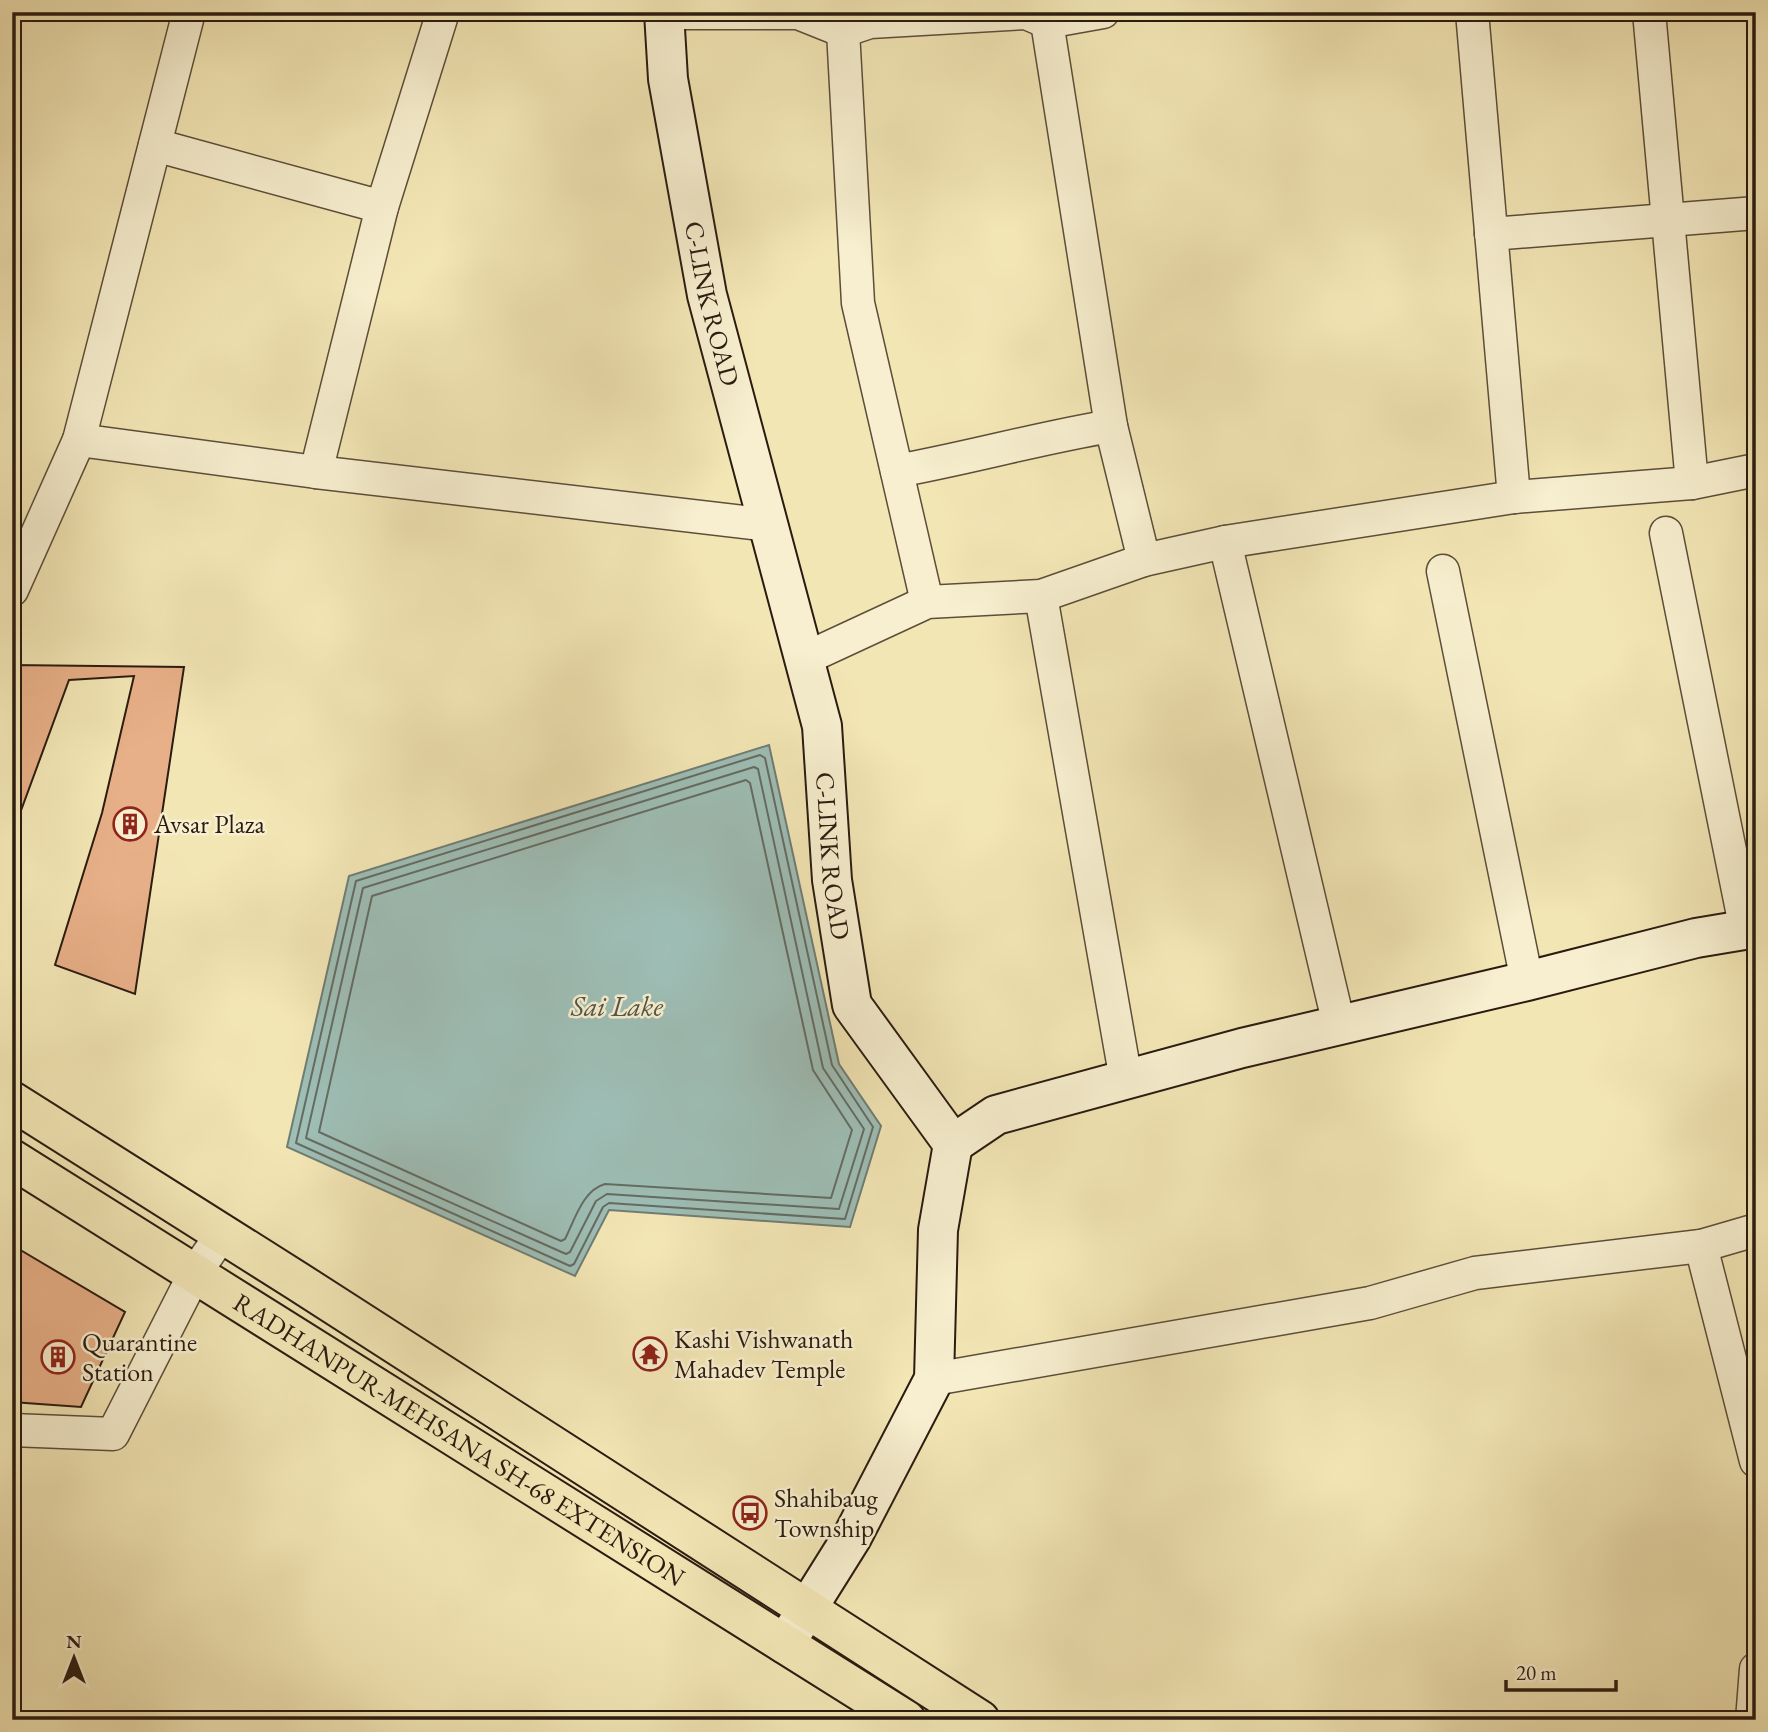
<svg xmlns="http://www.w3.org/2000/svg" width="1768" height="1732" viewBox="0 0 1768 1732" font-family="'EB Garamond',serif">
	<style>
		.water { fill: #9ebeb6; stroke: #707d74; stroke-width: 2 }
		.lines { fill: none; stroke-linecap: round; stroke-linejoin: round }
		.shore { stroke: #646c63; stroke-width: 2 }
		.building { fill: #e8b088; stroke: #2a1b10; stroke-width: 2 }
		.street-casing { stroke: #5c4e39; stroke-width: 35 }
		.secondary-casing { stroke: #2a1b10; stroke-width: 42 }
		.highway-casing { stroke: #2a1b10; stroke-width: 42 }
		.street { stroke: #f7efcf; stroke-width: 32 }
		.secondary { stroke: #f7efcf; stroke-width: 38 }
		.highway { stroke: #f3e6b5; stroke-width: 38 }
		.labels { text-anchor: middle; stroke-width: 5; stroke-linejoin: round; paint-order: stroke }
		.street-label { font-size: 26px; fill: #2a1b10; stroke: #f7efcf }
		.poi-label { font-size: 26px; fill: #2a1b10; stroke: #f7efcf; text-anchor: start }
		.water-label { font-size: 28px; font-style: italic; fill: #53544a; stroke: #f7efcf }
	</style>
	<rect width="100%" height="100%" fill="#f3e6b5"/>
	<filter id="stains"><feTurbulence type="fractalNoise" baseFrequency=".00286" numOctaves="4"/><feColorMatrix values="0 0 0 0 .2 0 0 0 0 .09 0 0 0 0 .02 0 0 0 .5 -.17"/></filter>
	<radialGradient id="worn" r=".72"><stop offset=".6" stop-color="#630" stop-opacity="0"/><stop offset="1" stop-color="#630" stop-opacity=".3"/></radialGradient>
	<polygon class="water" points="769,745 839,1064 881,1126 850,1227 609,1210 575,1276 287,1147 349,876"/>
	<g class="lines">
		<g class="shore">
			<polygon points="760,755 765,758 832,1065 873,1127 845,1219 609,1203 603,1207 574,1264 570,1266 296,1143 356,881"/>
			<polygon points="754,767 758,769 823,1068 864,1129 839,1209 607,1194 596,1201 570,1252 566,1254 306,1138 363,888"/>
			<path d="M 746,780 L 750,783 L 813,1070 L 852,1130 L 831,1198 L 605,1184 C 583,1190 575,1219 565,1239 L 561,1241 L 319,1132 L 372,896 Z"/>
		</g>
	</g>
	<g class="building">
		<polygon points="12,665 184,667 135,994 55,965 102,813 134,676 69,680 12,835"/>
		<polygon points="12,1245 125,1312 81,1407 12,1402"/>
	</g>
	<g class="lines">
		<defs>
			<g id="street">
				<polyline points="1472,12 1514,497"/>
				<polyline points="1649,12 1692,483"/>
				<polyline points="664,13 798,13 843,31 870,22 1026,13 1047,22 1103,12"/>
				<polyline points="1047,22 1111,426 1144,560"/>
				<polyline points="843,31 858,303 927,602"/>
				<polyline points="155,145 382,207"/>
				<polyline points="1491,234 1756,213"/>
				<polyline points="79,440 189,12"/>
				<path d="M 897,471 C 969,458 1039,438 1111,426"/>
				<polyline points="316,472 770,525"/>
				<polyline points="1666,533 1746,930"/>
				<polyline points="1225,542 1339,1025"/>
				<polyline points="1443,571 1527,981"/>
				<polyline points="12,590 79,440 316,472 382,207 443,12"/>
				<polyline points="1041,596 1126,1080"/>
				<polyline points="804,659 927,602 1041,596 1144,560 1225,542 1514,497 1692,483 1756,470"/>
				<polyline points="1701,1246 1756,1461"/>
				<polyline points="934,1379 1370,1303 1475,1273 1701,1246 1756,1230"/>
				<polyline points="12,1430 113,1434 195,1273 222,1234"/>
				<polyline points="1752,1720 1756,1669"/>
			</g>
			<g id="secondary">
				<path id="s1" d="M 664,12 L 668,79 L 707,295 L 822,726 L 832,880 L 852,1005 L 953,1144 L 938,1230 L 934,1379 L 852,1537 L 785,1644"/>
				<polyline points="953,1144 996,1115 1242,1048 1527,981 1696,938 1756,928"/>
			</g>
			<g id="highway">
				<polyline points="12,1101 297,1281 980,1720"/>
				<path id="s2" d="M 12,1159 L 906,1720"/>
			</g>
		</defs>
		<use href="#street" class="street-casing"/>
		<use href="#secondary" class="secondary-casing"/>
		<use href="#highway" class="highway-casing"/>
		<use href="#street" class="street"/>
		<use href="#secondary" class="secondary"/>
		<use href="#highway" class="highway"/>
	</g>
	<defs>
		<symbol id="building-ring" viewBox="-11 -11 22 22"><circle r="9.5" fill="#f7efcf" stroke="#8f2418" stroke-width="1.5"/><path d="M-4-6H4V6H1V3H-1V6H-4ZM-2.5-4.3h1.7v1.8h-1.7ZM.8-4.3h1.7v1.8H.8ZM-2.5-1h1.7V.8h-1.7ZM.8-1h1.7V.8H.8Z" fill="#8f2418"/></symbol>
		<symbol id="temple-ring" viewBox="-11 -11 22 22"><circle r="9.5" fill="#f7efcf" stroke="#8f2418" stroke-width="1.5"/><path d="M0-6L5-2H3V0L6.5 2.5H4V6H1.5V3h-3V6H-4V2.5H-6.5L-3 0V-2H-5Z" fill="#8f2418"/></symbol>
		<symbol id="bus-ring" viewBox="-11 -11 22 22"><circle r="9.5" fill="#f7efcf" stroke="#8f2418" stroke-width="1.5"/><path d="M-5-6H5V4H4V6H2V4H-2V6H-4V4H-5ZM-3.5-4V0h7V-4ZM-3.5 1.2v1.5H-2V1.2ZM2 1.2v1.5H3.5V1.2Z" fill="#8f2418"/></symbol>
	</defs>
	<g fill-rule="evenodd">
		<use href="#building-ring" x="111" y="805" width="38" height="38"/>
		<use href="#temple-ring" x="631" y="1335" width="38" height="38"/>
		<use href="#building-ring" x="39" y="1338" width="38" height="38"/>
		<use href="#bus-ring" x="731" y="1494" width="38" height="38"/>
	</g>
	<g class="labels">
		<g class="street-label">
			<text dy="9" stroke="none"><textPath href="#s1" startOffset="296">C-LINK ROAD</textPath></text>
			<text dy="9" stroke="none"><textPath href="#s1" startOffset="863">C-LINK ROAD</textPath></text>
			<text dy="9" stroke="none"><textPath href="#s2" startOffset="528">RADHANPUR-MEHSANA SH-68 EXTENSION</textPath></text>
		</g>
		<g class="poi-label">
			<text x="154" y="833">Avsar Plaza</text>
			<text x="674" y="1348">Kashi Vishwanath<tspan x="674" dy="30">Mahadev Temple</tspan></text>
			<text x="82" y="1351">Quarantine<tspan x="82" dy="30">Station</tspan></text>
			<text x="774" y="1507">Shahibaug<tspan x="774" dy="30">Township</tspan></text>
		</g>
		<g class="water-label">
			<text x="617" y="1016">Sai Lake</text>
		</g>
	</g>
	<rect width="1768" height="1732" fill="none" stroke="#f3e6b5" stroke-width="42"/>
	<rect x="14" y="14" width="1740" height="1704" fill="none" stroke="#2a1b10" stroke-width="3.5"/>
	<rect x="21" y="21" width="1726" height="1690" fill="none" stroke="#2a1b10" stroke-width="2"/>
	<g transform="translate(74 1658)" stroke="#f7efcf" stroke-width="5" paint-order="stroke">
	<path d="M0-5L12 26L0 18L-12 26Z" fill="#2a1b10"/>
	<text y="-10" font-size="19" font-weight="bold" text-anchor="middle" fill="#2a1b10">N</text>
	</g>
	<path d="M1506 1680v10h110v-10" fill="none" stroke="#2a1b10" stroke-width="3.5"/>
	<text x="1516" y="1680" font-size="21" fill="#2a1b10" stroke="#f7efcf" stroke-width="5" paint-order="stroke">20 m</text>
	<rect width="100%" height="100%" filter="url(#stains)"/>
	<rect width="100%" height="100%" fill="url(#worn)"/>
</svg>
